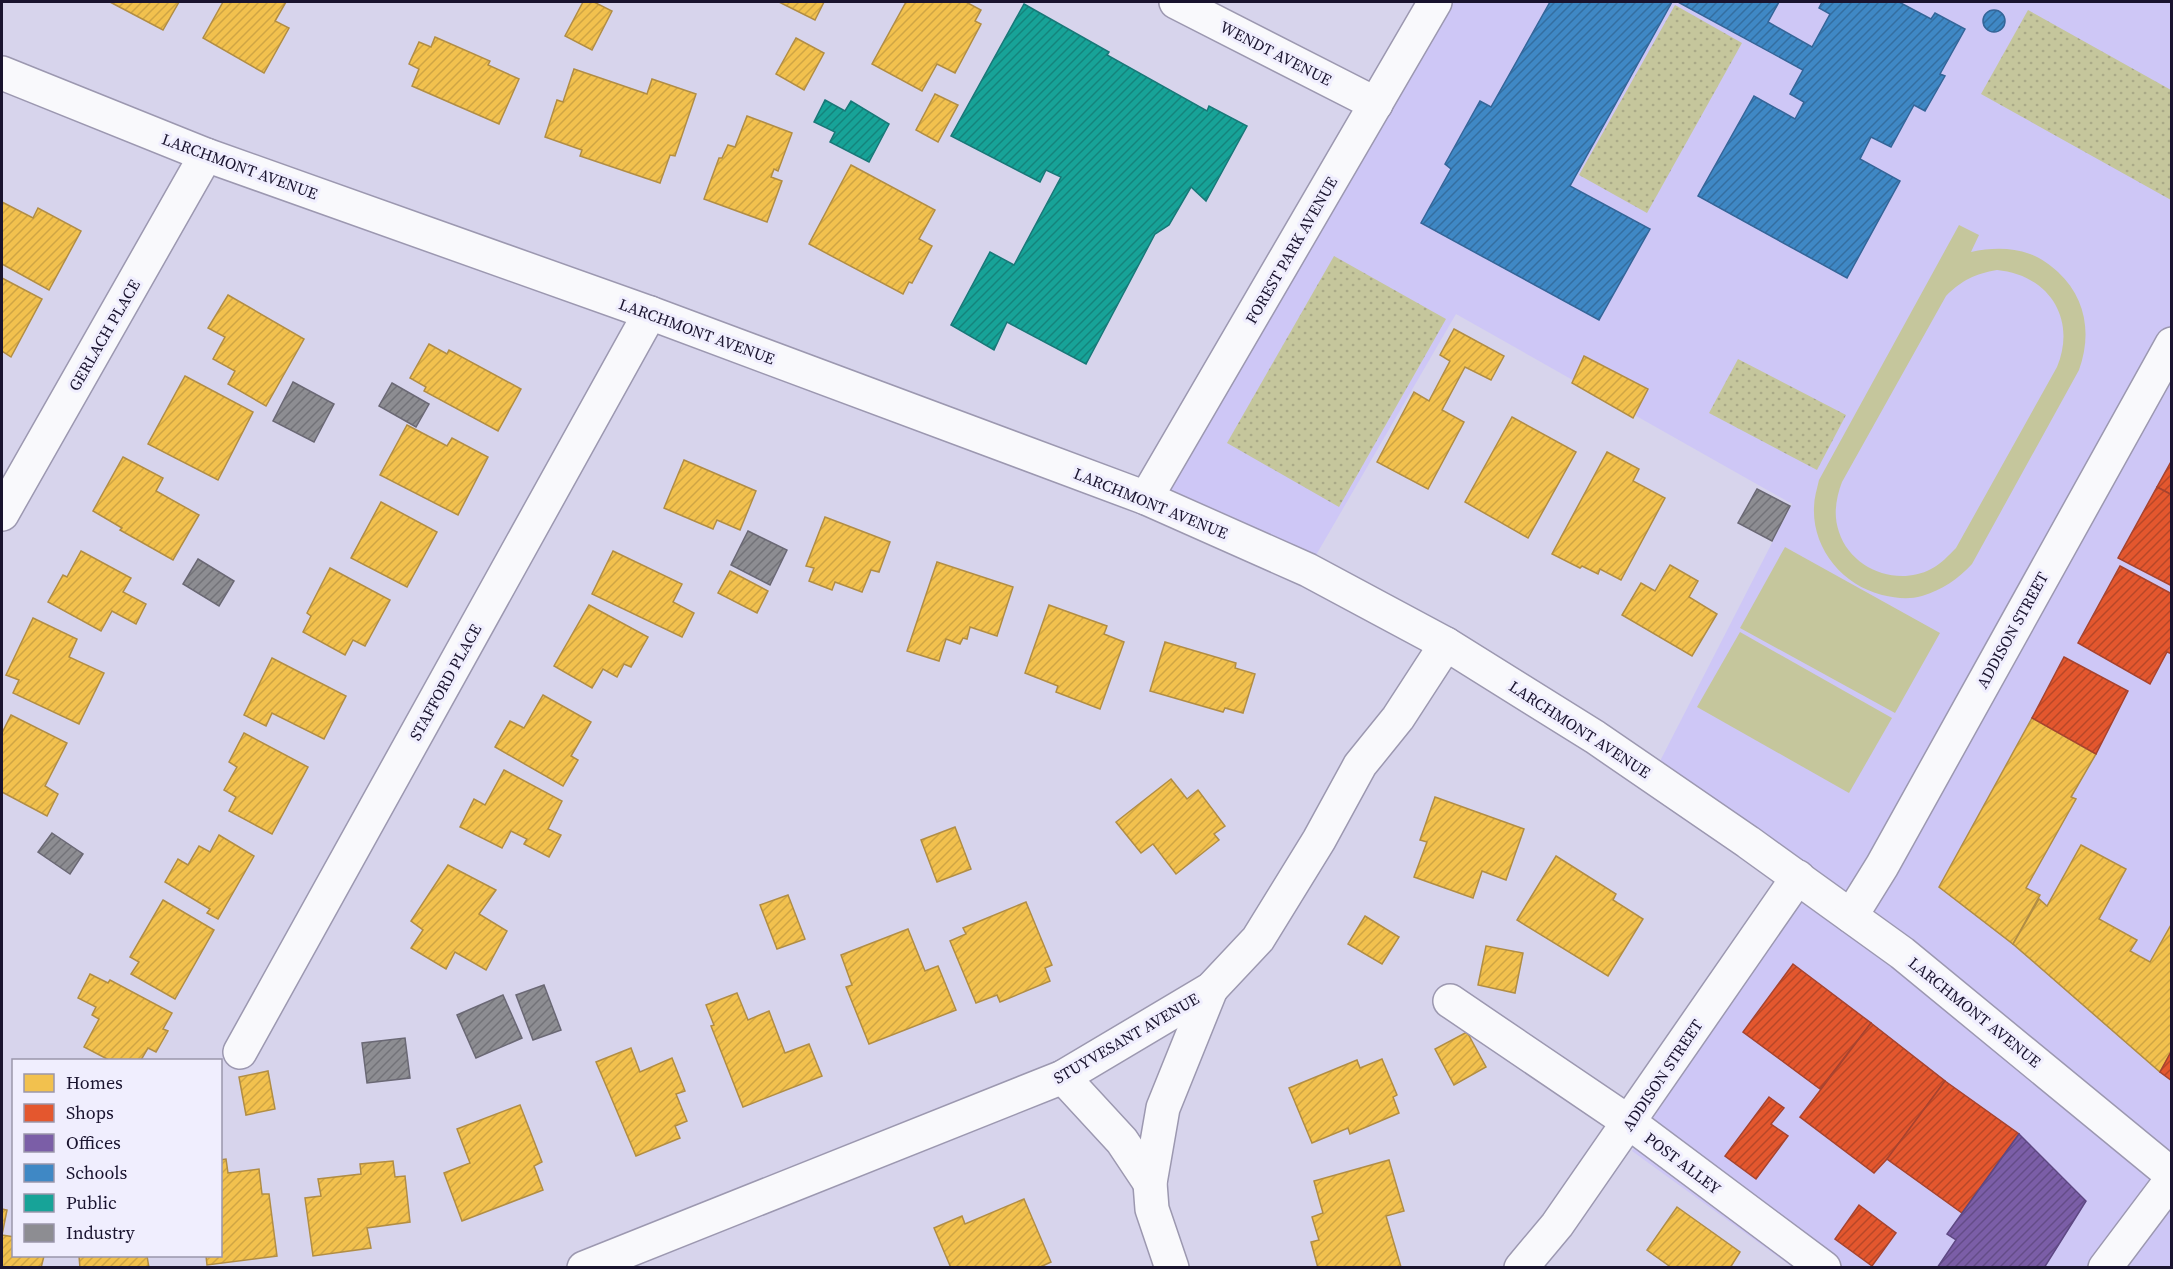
<svg xmlns="http://www.w3.org/2000/svg" width="2173" height="1269" viewBox="0 0 2173 1269" font-family="'Source Serif 4',serif">
	<style>
		.built { fill: #cec7f6 }
		.park { fill: url(#park-dots) }
		.pitch { fill: #c5c69c; fill-rule: evenodd }
		.homes { fill: url(#homes-hatch); stroke: #b18d44; stroke-width: 1.5 }
		.shops { fill: url(#shops-hatch); stroke: #a7432e; stroke-width: 1.5 }
		.offices { fill: url(#offices-hatch); stroke: #5e4883; stroke-width: 1.5 }
		.schools { fill: url(#schools-hatch); stroke: #346598; stroke-width: 1.5 }
		.public { fill: url(#public-hatch); stroke: #187878; stroke-width: 1.5 }
		.industry { fill: url(#industry-hatch); stroke: #6a6874; stroke-width: 1.5 }
		.lines { fill: none; stroke-linecap: round; stroke-linejoin: round }
		.minor-casing { stroke: #9c98b0; stroke-width: 36 }
		.minor { stroke: #f9f9fc; stroke-width: 33 }
		.labels { text-anchor: middle; stroke-width: 6; stroke-linejoin: round; paint-order: stroke }
		.street-label { font-size: 16px; fill: #19132e; stroke: #f0eefe }
	</style>
	<defs>
		<pattern id="park-dots" width="8" height="8" patternUnits="userSpaceOnUse" patternTransform="scale(1.5)"><rect width="8" height="8" fill="#c5c69c"/><path d="M2 2h.1M6 6h.1" fill="none" stroke="#a9a987" stroke-width="1.8" stroke-linecap="round"/></pattern>
		<pattern id="homes-hatch" width="6" height="6" patternUnits="userSpaceOnUse" patternTransform="scale(1.5)"><rect width="6" height="6" fill="#f2c14e"/><path d="M-1 1l2-2M0 6l6-6M5 7l2-2" fill="none" stroke="#cfa544"/></pattern>
		<pattern id="shops-hatch" width="6" height="6" patternUnits="userSpaceOnUse" patternTransform="scale(1.5)"><rect width="6" height="6" fill="#e4572e"/><path d="M-1 1l2-2M0 6l6-6M5 7l2-2" fill="none" stroke="#b84728"/></pattern>
		<pattern id="offices-hatch" width="6" height="6" patternUnits="userSpaceOnUse" patternTransform="scale(1.5)"><rect width="6" height="6" fill="#7b5ea7"/><path d="M-1 1l2-2M0 6l6-6M5 7l2-2" fill="none" stroke="#644c88"/></pattern>
		<pattern id="schools-hatch" width="6" height="6" patternUnits="userSpaceOnUse" patternTransform="scale(1.5)"><rect width="6" height="6" fill="#3f88c5"/><path d="M-1 1l2-2M0 6l6-6M5 7l2-2" fill="none" stroke="#346ea0"/></pattern>
		<pattern id="public-hatch" width="6" height="6" patternUnits="userSpaceOnUse" patternTransform="scale(1.5)"><rect width="6" height="6" fill="#17a398"/><path d="M-1 1l2-2M0 6l6-6M5 7l2-2" fill="none" stroke="#14847c"/></pattern>
		<pattern id="industry-hatch" width="6" height="6" patternUnits="userSpaceOnUse" patternTransform="scale(1.5)"><rect width="6" height="6" fill="#8d8d92"/><path d="M-1 1l2-2M0 6l6-6M5 7l2-2" fill="none" stroke="#727278"/></pattern>
	</defs>
	<rect width="100%" height="100%" fill="#d7d4ec"/>
	<polygon class="built" points="1445,2 2171,2 2171,1267 1792,1267 1632,1151 1812,874 1658,765 1792,504 1456,314 1312,562 1155,494"/>
	<g class="park">
		<polygon points="1675,5 1742,43 1647,213 1579,175"/>
		<polygon points="2028,10 2171,90 2171,200 1981,94"/>
		<polygon points="1334,256 1446,319 1339,507 1227,443"/>
		<polygon points="1738,359 1846,415 1817,470 1709,413"/>
	</g>
	<g class="pitch">
		<path d="M 1959,225 L 1979,235 L 1971,252 C 1991,248 2010,247 2030,254 C 2040,257 2050,265 2058,272 C 2086,298 2092,334 2079,370 L 1972,564 C 1958,579 1942,590 1922,596 C 1908,600 1896,598 1882,595 C 1842,585 1812,548 1814,507 C 1814,498 1817,489 1819,480 ZM 1997,270 C 2049,275 2077,319 2057,367 L 1956,548 C 1948,556 1941,564 1931,569 C 1897,587 1851,569 1839,532 C 1833,515 1836,498 1842,482 L 1946,296 C 1962,280 1975,274 1997,270 Z"/>
		<polygon points="1785,547 1940,633 1895,713 1740,628"/>
		<polygon points="1740,632 1892,718 1849,793 1697,707"/>
	</g>
	<g class="homes">
		<polygon points="110,2 179,2 163,30"/>
		<polygon points="223,2 286,2 275,21 289,28 264,73 203,38"/>
		<polygon points="583,2 594,2 612,11 592,50 565,36"/>
		<polygon points="779,2 824,2 815,20"/>
		<polygon points="906,2 966,2 981,10 975,21 981,24 955,73 937,64 922,91 872,64"/>
		<polygon points="435,37 490,61 488,65 519,79 499,124 412,86 419,69 409,64 419,42 431,47"/>
		<polygon points="796,38 824,53 804,90 776,74"/>
		<polygon points="574,69 647,94 652,79 696,94 675,156 670,155 660,183 580,156 582,150 545,137 557,100 563,102"/>
		<polygon points="935,94 958,105 938,142 916,130"/>
		<polygon points="747,116 792,133 778,171 774,169 771,177 782,181 767,222 704,199 719,158 722,158 728,145 735,147"/>
		<polygon points="851,165 935,210 919,239 932,246 912,283 909,282 903,294 809,244"/>
		<polygon points="2,202 33,218 38,208 81,231 49,290 2,264"/>
		<polygon points="2,278 42,299 11,357 2,351"/>
		<polygon points="228,295 304,339 266,406 228,384 235,371 213,359 225,337 208,328"/>
		<polygon points="1454,329 1504,356 1491,380 1465,367 1442,410 1464,422 1428,489 1377,462 1414,392 1429,401 1450,361 1440,355"/>
		<polygon points="429,344 447,354 449,350 521,389 498,431 424,391 426,387 410,378"/>
		<polygon points="1584,356 1648,389 1633,418 1572,383"/>
		<polygon points="185,376 253,412 218,480 148,444"/>
		<polygon points="1512,417 1576,452 1528,538 1465,502"/>
		<polygon points="407,425 447,446 452,438 488,457 458,515 380,475"/>
		<polygon points="1607,452 1639,469 1633,481 1665,498 1621,580 1600,569 1598,574 1582,566 1580,568 1552,554"/>
		<polygon points="123,457 163,478 156,491 199,515 173,560 120,530 122,528 93,511"/>
		<polygon points="684,460 756,491 740,530 717,520 713,529 664,508"/>
		<polygon points="381,502 437,532 407,587 351,558"/>
		<polygon points="825,517 890,542 879,572 871,570 862,592 835,582 832,590 809,581 814,568 806,566"/>
		<polygon points="81,551 131,578 123,592 146,604 136,624 112,611 101,631 48,602 63,575 67,577"/>
		<polygon points="613,551 682,584 673,602 694,613 682,637 592,594"/>
		<polygon points="937,562 1013,587 997,636 970,627 967,639 963,638 960,644 946,639 939,661 907,651"/>
		<polygon points="1670,565 1698,581 1689,597 1717,614 1692,656 1622,615 1641,583 1655,591"/>
		<polygon points="330,568 390,600 365,646 353,640 345,655 303,632 311,616 307,613"/>
		<polygon points="730,571 768,591 757,613 718,593"/>
		<polygon points="589,605 648,637 631,667 624,664 617,677 603,669 592,688 554,666"/>
		<polygon points="1049,605 1107,626 1104,634 1124,642 1100,709 1056,692 1058,686 1025,673"/>
		<polygon points="33,618 77,639 69,657 104,673 79,724 13,693 19,680 6,675"/>
		<polygon points="1165,642 1236,663 1235,668 1255,674 1243,713 1225,708 1223,712 1150,691"/>
		<polygon points="272,658 346,696 324,739 272,713 266,726 244,715"/>
		<polygon points="543,695 591,722 571,756 578,760 563,786 495,747 510,721 524,728"/>
		<polygon points="11,715 67,743 45,786 58,794 47,816 2,792 2,733"/>
		<polygon points="2032,718 2096,754 2071,797 2076,799 2026,888 2040,895 2013,944 1939,887"/>
		<polygon points="244,733 308,767 272,834 229,811 236,797 224,790 237,767 229,762"/>
		<polygon points="504,770 562,801 548,829 561,835 549,857 524,844 527,839 511,831 502,848 460,827 474,799 485,805"/>
		<polygon points="1171,779 1187,799 1198,790 1225,826 1214,834 1219,840 1176,874 1153,844 1141,853 1116,822"/>
		<polygon points="1435,797 1524,829 1506,880 1482,871 1473,898 1414,877 1427,842 1420,840"/>
		<polygon points="955,827 971,869 937,882 921,840"/>
		<polygon points="219,835 254,856 218,919 207,913 210,909 165,882 178,859 188,865 199,846 210,852"/>
		<polygon points="2081,845 2126,869 2099,919 2137,940 2130,951 2150,962 2172,923 2172,1050 2160,1072 2013,944 2039,899 2047,906"/>
		<polygon points="1556,856 1616,894 1613,900 1643,919 1608,976 1517,920"/>
		<polygon points="448,865 496,890 479,914 507,931 486,970 455,952 446,969 411,948 423,930 411,921"/>
		<polygon points="788,895 805,939 777,949 760,905"/>
		<polygon points="163,900 214,930 175,999 131,974 139,962 130,957"/>
		<polygon points="1026,902 1052,965 1045,968 1050,981 1000,1002 997,995 976,1003 950,941 966,934 963,928"/>
		<polygon points="1365,916 1399,937 1382,964 1348,944"/>
		<polygon points="908,929 925,971 938,966 956,1010 869,1044 846,987 852,985 841,955"/>
		<polygon points="1486,946 1523,953 1515,993 1478,985"/>
		<polygon points="90,974 108,983 110,980 172,1013 163,1029 168,1031 156,1052 148,1048 141,1060 109,1060 84,1047 99,1019 92,1015 96,1007 78,998"/>
		<polygon points="737,993 748,1020 769,1011 785,1053 809,1044 822,1076 743,1107 711,1026 714,1025 706,1005"/>
		<polygon points="1467,1032 1486,1067 1454,1085 1435,1049"/>
		<polygon points="631,1048 640,1072 672,1058 685,1091 676,1094 687,1121 675,1126 680,1138 636,1156 596,1062"/>
		<polygon points="1382,1059 1397,1095 1393,1097 1399,1113 1350,1134 1348,1128 1312,1143 1289,1088 1357,1060 1360,1068"/>
		<polygon points="268,1071 275,1109 246,1115 239,1077"/>
		<polygon points="520,1105 542,1162 534,1166 543,1190 462,1221 444,1173 470,1163 457,1129"/>
		<polygon points="226,1159 228,1173 259,1169 262,1194 269,1194 277,1256 207,1265 206,1256 220,1256 220,1160"/>
		<polygon points="1389,1160 1404,1211 1386,1216 1401,1267 1318,1268 1311,1242 1319,1240 1312,1217 1323,1213 1314,1181"/>
		<polygon points="393,1161 395,1177 405,1176 410,1222 367,1228 371,1248 313,1256 305,1198 321,1196 318,1179 361,1174 360,1164"/>
		<polygon points="1024,1199 1051,1262 1038,1268 951,1268 934,1228 962,1216 965,1224"/>
		<polygon points="1677,1207 1740,1252 1730,1268 1672,1268 1647,1250"/>
		<polygon points="2,1209 7,1210 2,1235 14,1237 14,1256 44,1256 41,1268 2,1268"/>
		<polygon points="79,1256 147,1256 149,1268 80,1268"/>
	</g>
	<g class="shops">
		<polygon points="2172,460 2172,495 2157,487"/>
		<polygon points="2157,487 2172,495 2172,586 2118,558"/>
		<polygon points="2120,566 2172,594 2172,654 2167,652 2150,684 2078,643"/>
		<polygon points="2064,657 2128,691 2096,754 2032,718"/>
		<polygon points="1793,964 1871,1023 1820,1089 1743,1032"/>
		<polygon points="1871,1023 1945,1081 1887,1159 1874,1173 1800,1117"/>
		<polygon points="2172,1050 2172,1081 2160,1072"/>
		<polygon points="1945,1081 2019,1134 1962,1213 1887,1159"/>
		<polygon points="1769,1097 1784,1108 1771,1124 1788,1136 1756,1179 1725,1156"/>
		<polygon points="1859,1205 1896,1233 1872,1266 1835,1239"/>
	</g>
	<polygon class="offices" points="2019,1134 2086,1201 2044,1268 1937,1268 1956,1240 1947,1234"/>
	<g class="schools">
		<polygon points="1550,2 1672,2 1570,186 1650,229 1599,320 1421,223 1451,169 1445,164 1480,101 1491,107"/>
		<polygon points="1678,2 1779,2 1768,22 1812,47 1830,14 1819,8 1822,2 1899,2 1931,19 1935,13 1965,29 1940,74 1945,76 1925,111 1914,105 1891,147 1871,137 1860,159 1900,181 1847,278 1698,196 1754,96 1795,119 1804,102 1790,94 1803,70"/>
		<circle cx="1994" cy="21" r="11"/>
	</g>
	<g class="public">
		<polygon points="1024,4 1109,52 1107,55 1207,111 1209,106 1247,126 1206,201 1191,187 1169,225 1155,234 1086,364 1007,322 994,350 951,325 990,252 1014,265 1061,177 1046,170 1040,182 951,136"/>
		<polygon points="825,100 845,111 851,101 889,124 869,162 830,142 835,132 814,122"/>
	</g>
	<g class="industry">
		<polygon points="293,382 334,404 314,442 273,421"/>
		<polygon points="392,383 429,404 416,427 379,406"/>
		<polygon points="1757,489 1790,506 1772,541 1738,523"/>
		<polygon points="748,531 787,550 770,585 731,565"/>
		<polygon points="198,559 234,581 219,606 183,584"/>
		<polygon points="52,833 83,854 70,874 38,852"/>
		<polygon points="544,985 561,1030 533,1040 516,995"/>
		<polygon points="503,995 522,1038 476,1058 457,1015"/>
		<polygon points="405,1038 410,1078 367,1083 362,1043"/>
	</g>
	<g class="lines">
		<defs>
			<g id="minor">
				<polyline points="1176,2 1376,104"/>
				<polyline points="2,73 206,155 650,313 1146,498 1308,570 1446,644 1595,737 1748,842 1902,953 2172,1175"/>
				<polyline points="1146,498 1435,2"/>
				<polyline points="2,514 206,155"/>
				<polyline points="1851,916 1882,866 2172,344"/>
				<polyline points="1450,1001 1630,1123 1824,1268"/>
				<polyline points="240,1052 650,313"/>
				<polyline points="1063,1077 1122,1141 1150,1183"/>
				<polyline points="584,1268 1063,1077 1211,989 1258,939 1319,840 1360,765 1398,718 1446,644"/>
				<polyline points="1172,1268 1152,1209 1150,1183 1163,1108 1211,989"/>
				<polyline points="1521,1268 1557,1225 1798,877"/>
				<polyline points="2105,1268 2172,1179"/>
			</g>
		</defs>
		<use href="#minor" class="minor-casing"/>
		<use href="#minor" class="minor"/>
	</g>
	<g class="labels">
		<g class="street-label">
			<text transform="translate(1276 53) rotate(27)" y="6">WENDT AVENUE</text>
			<text transform="translate(240 166) rotate(20)" y="6">LARCHMONT AVENUE</text>
			<text transform="translate(1291 250) rotate(-60)" y="6">FOREST PARK AVENUE</text>
			<text transform="translate(697 331) rotate(20)" y="6">LARCHMONT AVENUE</text>
			<text transform="translate(104 335) rotate(-60)" y="6">GERLACH PLACE</text>
			<text transform="translate(1151 503) rotate(22)" y="6">LARCHMONT AVENUE</text>
			<text transform="translate(2012 630) rotate(-61)" y="6">ADDISON STREET</text>
			<text transform="translate(445 682) rotate(-61)" y="6">STAFFORD PLACE</text>
			<text transform="translate(1580 729) rotate(33)" y="6">LARCHMONT AVENUE</text>
			<text transform="translate(1975 1012) rotate(39)" y="6">LARCHMONT AVENUE</text>
			<text transform="translate(1126 1038) rotate(-30)" y="6">STUYVESANT AVENUE</text>
			<text transform="translate(1662 1075) rotate(-56)" y="6">ADDISON STREET</text>
			<text transform="translate(1683 1163) rotate(37)" y="6">POST ALLEY</text>
		</g>
	</g>
	<rect width="2173" height="1269" fill="none" stroke="#19132e" stroke-width="6"/>
	<rect x="12" y="1059" width="210" height="198" fill="#f0eefe" stroke="#9a96ab" stroke-width="1.5"/>
	<rect x="24" y="1074" width="30" height="18" fill="#f2c14e" stroke="#9a96ab" stroke-width="1.5"/>
	<text x="66" y="1089" font-size="18" fill="#19132e">Homes</text>
	<rect x="24" y="1104" width="30" height="18" fill="#e4572e" stroke="#9a96ab" stroke-width="1.5"/>
	<text x="66" y="1119" font-size="18" fill="#19132e">Shops</text>
	<rect x="24" y="1134" width="30" height="18" fill="#7b5ea7" stroke="#9a96ab" stroke-width="1.5"/>
	<text x="66" y="1149" font-size="18" fill="#19132e">Offices</text>
	<rect x="24" y="1164" width="30" height="18" fill="#3f88c5" stroke="#9a96ab" stroke-width="1.5"/>
	<text x="66" y="1179" font-size="18" fill="#19132e">Schools</text>
	<rect x="24" y="1194" width="30" height="18" fill="#17a398" stroke="#9a96ab" stroke-width="1.5"/>
	<text x="66" y="1209" font-size="18" fill="#19132e">Public</text>
	<rect x="24" y="1224" width="30" height="18" fill="#8d8d92" stroke="#9a96ab" stroke-width="1.5"/>
	<text x="66" y="1239" font-size="18" fill="#19132e">Industry</text>
</svg>
